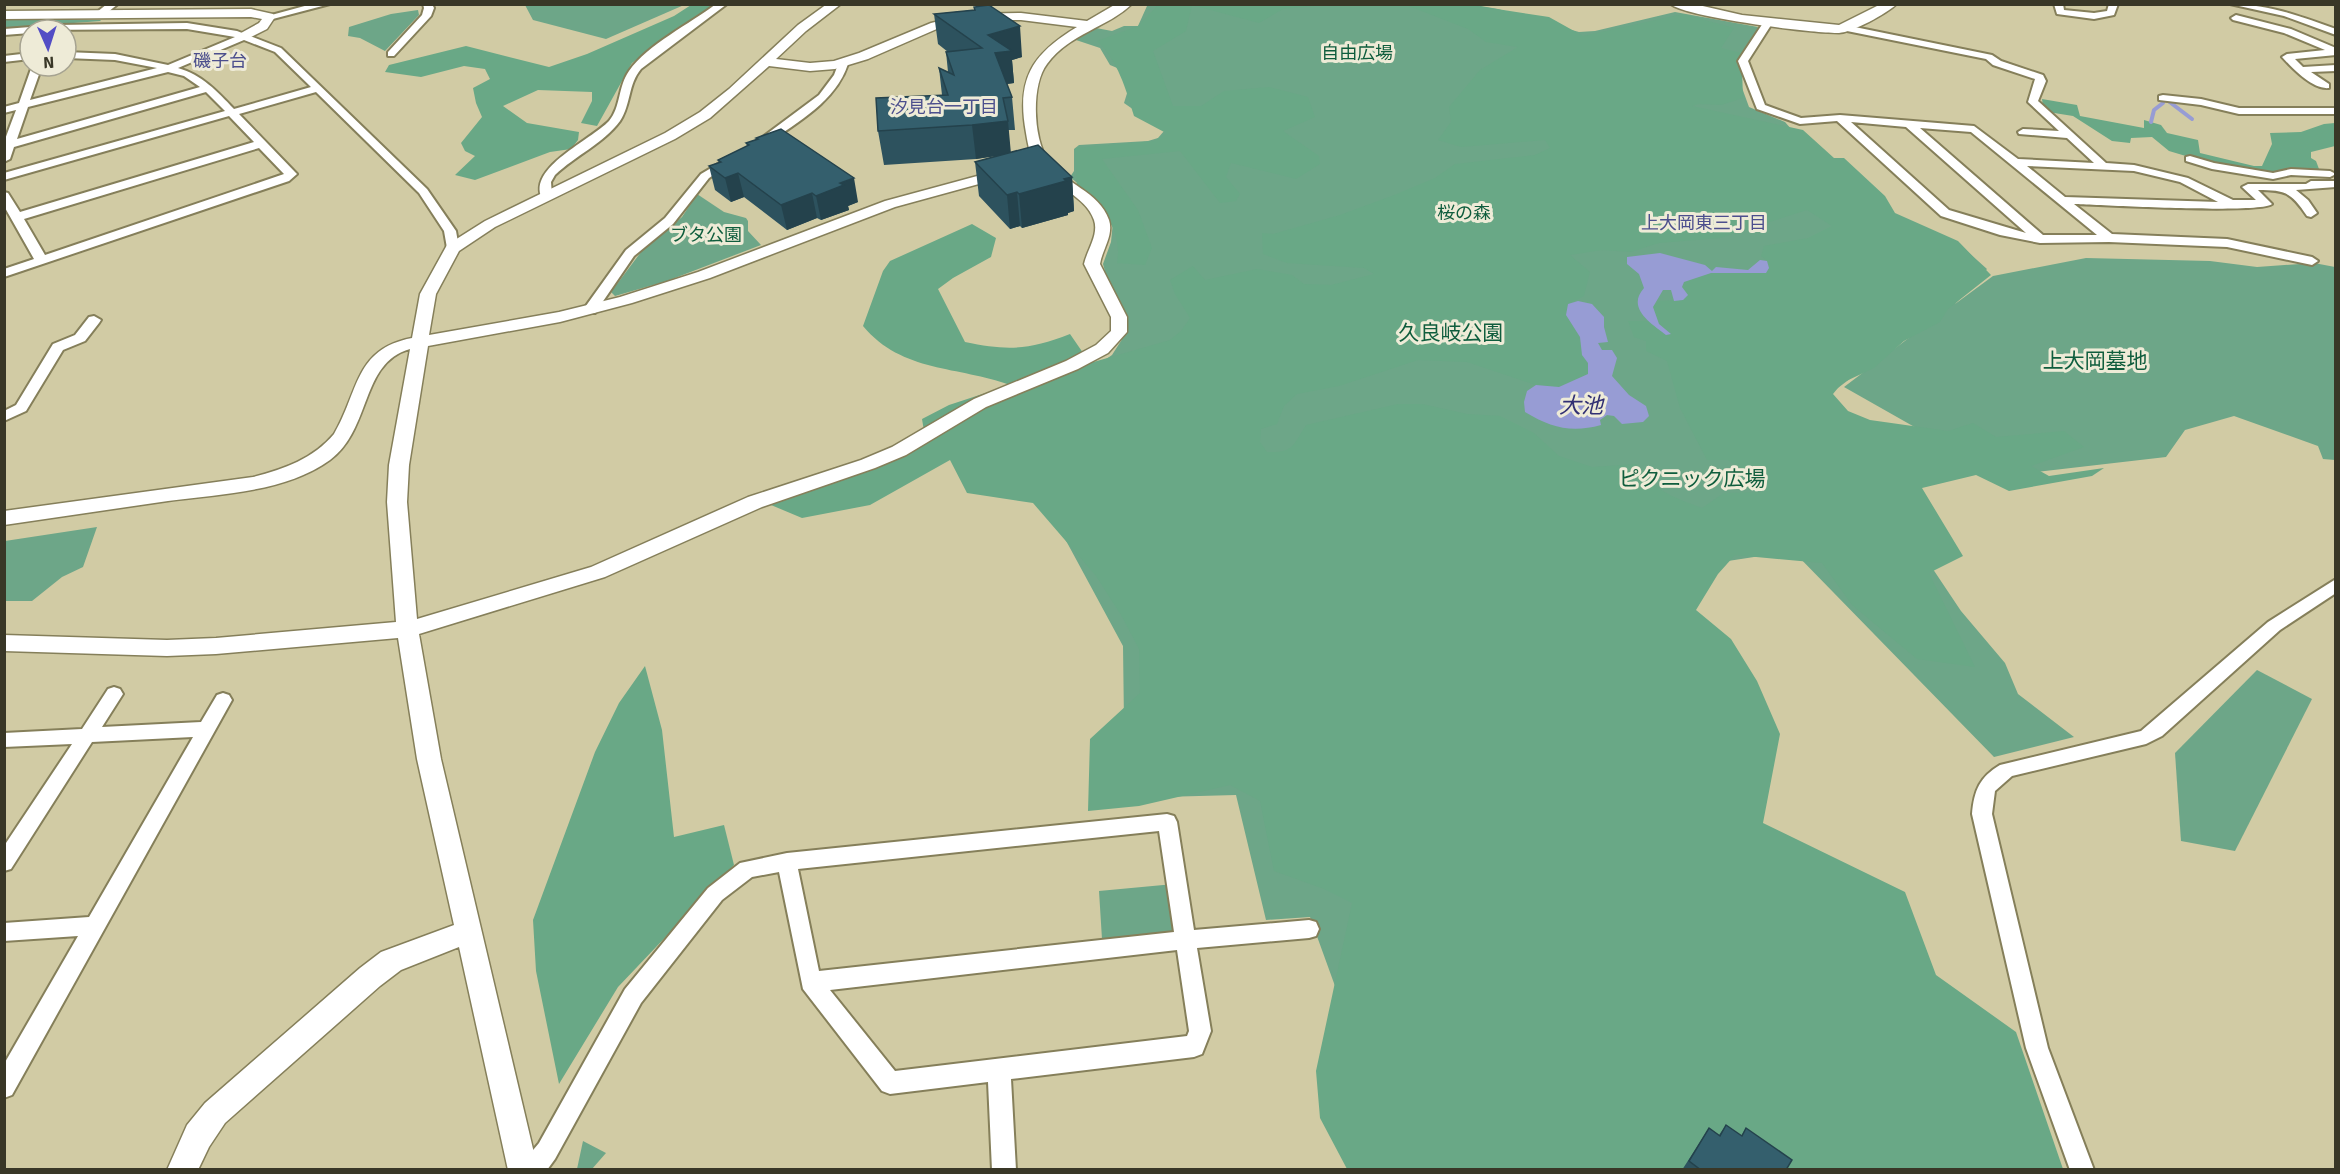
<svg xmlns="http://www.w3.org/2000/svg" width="2340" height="1174" viewBox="0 0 2340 1174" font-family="Signika,'Noto Sans JP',sans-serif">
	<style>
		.green { fill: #6da688 }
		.forest { fill: #69a886; fill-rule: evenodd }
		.water { fill: #979cd4 }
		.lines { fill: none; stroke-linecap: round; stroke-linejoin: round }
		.stream { stroke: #979cd4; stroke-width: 4 }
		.minor-casing { stroke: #857f5a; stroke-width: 4 }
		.tertiary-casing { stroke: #857f5a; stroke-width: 3 }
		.minor { fill: #fff; fill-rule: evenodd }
		.tertiary { fill: #fff; fill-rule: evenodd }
		.wall { fill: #2d525e }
		.shaded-wall { fill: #24424c }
		.building { fill: #345f6d; stroke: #24424c; stroke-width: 1.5 }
		.labels { text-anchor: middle; stroke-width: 6; stroke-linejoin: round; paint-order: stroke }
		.far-park-label { font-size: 18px; fill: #0f5d3d; stroke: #eeebd7 }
		.far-neighbourhood-label { font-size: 18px; fill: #4c4f8d; stroke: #eeebd7 }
		.park-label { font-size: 21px; fill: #0f5d3d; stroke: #eeebd7 }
		.water-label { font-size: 22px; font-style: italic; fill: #313073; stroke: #eeebd7 }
	</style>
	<rect width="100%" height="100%" fill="#d1cba4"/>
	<g class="green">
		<polygon points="525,5 684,5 606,39 533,20"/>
		<polygon points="1144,5 1475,5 1498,9 1579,32 1595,31 1675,12 1758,27 1745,54 1730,55 1749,107 1785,122 1845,191 1968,252 1987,269 1955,304 1993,276 2086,258 2210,261 2257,267 2314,263 2335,267 2335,460 2323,459 2318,446 2234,416 2185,430 2166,457 2001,476 1844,387 1918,331 1901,340 1830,394 1872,478 1961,611 2005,663 2018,694 2074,737 1994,757 1793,551 1689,567 1335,986 1310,917 1266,920 1236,795 1125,798 1123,646 1044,500 1093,368 1112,355 1128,330 1125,311 1106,275 1103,264 1111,242 1113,222 1089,193 1070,177 1074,171 1074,149 1079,145 1148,141 1158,138 1164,131 1124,103 1129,87 1122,70 1110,65 1100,48 1076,40 1096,28 1112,31 1124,26 1138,26 1147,6"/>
		<polygon points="418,10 419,15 385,51 360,38 348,36 349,27 391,14"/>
		<polygon points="4,20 100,20 101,21 5,28"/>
		<polygon points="697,194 724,212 746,218 748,221 748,231 761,245 667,281 615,296 611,292 641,252 682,217"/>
		<polygon points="97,527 83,567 62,577 32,601 5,601 5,541"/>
		<polygon points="2257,670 2312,699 2235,851 2181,841 2175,753"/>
		<polygon points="1174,884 1178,931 1102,939 1099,891"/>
		<polygon points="583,1141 606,1153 592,1169 577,1169"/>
	</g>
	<g class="forest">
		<polygon points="691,5 715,5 632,63 597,126 581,123 592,101 592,92 538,90 503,106 527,123 579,132 578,140 571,149 550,152 475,180 455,175 475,156 465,151 461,143 482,117 476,103 473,88 490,79 485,69 464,66 421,77 385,72 389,65 466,46 549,67 587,54 674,16"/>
		<path d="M 1158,5 L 1324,5 L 1283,9 L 1259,23 L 1192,5 L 1186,31 L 1153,51 L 1173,106 L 1201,106 L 1224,91 L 1269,87 L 1308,97 L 1315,117 L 1283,131 L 1319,156 L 1320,164 L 1296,179 L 1231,163 L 1226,177 L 1240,194 L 1236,201 L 1220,203 L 1180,151 L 1102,159 L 1138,210 L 1152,248 L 1145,265 L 1117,263 C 1123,226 1101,210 1077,187 L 1075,148 L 1154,141 L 1166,133 L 1134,116 C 1126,89 1118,61 1097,41 L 1138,26 Z"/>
		<path d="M 1406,5 L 1471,5 L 1549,17 L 1583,36 L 1683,14 L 1734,28 L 1721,48 L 1745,54 L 1742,69 L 1743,98 L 1721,105 L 1699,104 L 1692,106 L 1803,130 L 1834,158 L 1844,158 L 1885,196 L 1895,213 L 1958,241 L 1991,275 L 1948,309 L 1940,322 L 1904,341 L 1874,368 L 1842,383 L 1833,394 L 1848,411 L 1870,420 L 1948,431 L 1973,423 L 1996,437 L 2064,431 L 2084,447 L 2031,466 L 2049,476 L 2104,468 L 2092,476 L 2009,491 L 1976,475 L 1922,488 L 1963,556 L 1929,573 L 1975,667 L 1917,659 L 1852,605 L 1822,563 L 1735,555 L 1718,574 L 1696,610 L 1731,639 L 1757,681 L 1780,734 L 1763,823 L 1905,892 L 1936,975 L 2016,1032 L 2063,1169 L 1347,1169 L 1320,1118 L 1316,1071 L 1352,903 L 1324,889 L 1274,871 L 1260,801 L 1230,785 L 1139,806 L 1088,811 L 1090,739 L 1140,693 L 1139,649 L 1121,615 L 1096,576 L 1033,503 L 967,493 L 950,460 L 870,505 L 802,518 L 771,505 L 887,464 L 926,443 L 922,419 L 949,405 L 1010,385 C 959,366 902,373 863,326 L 883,271 L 890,261 L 972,224 L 996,238 L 991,257 L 953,278 L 938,289 L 965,342 C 1008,351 1029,350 1070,334 L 1090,363 L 1170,340 L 1181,331 L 1190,318 L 1175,294 L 1170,280 L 1193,266 L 1205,280 L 1257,269 L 1292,275 L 1304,284 L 1331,285 L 1374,274 L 1364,268 L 1287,263 L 1263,254 L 1262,233 L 1273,234 L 1340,215 L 1397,194 L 1435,178 L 1455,164 L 1535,155 L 1550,148 L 1545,140 L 1461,147 L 1438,140 L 1451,122 L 1449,107 L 1480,70 L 1518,47 L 1486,42 L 1468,29 ZM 1807,210 L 1832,226 L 1808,238 L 1764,246 L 1761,256 L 1767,261 L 1766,273 L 1711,273 L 1684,282 L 1683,300 L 1659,301 L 1653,307 L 1659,324 L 1667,330 L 1666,335 L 1649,321 L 1628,321 L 1634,337 L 1646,341 L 1646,351 L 1667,361 L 1680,408 L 1707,460 L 1728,460 L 1757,478 L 1765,492 L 1724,493 L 1702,508 C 1670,496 1657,492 1636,464 L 1592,467 L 1559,456 L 1534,433 L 1500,416 L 1467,414 L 1422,404 L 1398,404 L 1306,425 C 1293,446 1293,453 1267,452 L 1260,442 L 1261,429 L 1277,424 L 1284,406 L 1297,394 L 1339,386 L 1418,360 L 1467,362 L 1536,385 L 1558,387 L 1588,374 C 1588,356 1577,330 1566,315 L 1568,304 L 1584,296 L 1590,272 L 1570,255 L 1602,250 L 1631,252 L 1659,243 L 1720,238 Z"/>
		<polygon points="2042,99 2077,105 2080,116 2144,128 2144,120 2161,125 2167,133 2198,140 2200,153 2254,166 2262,166 2272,144 2270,133 2301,132 2324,124 2335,123 2335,146 2311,152 2311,158 2316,161 2319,169 2278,174 2216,165 2169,151 2152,137 2131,138 2130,143 2112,141 2073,116 2048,112 2043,106"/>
		<polygon points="645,666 662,730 674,837 724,825 734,865 618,987 559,1084 536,971 533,920 595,752 619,703"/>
	</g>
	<g class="water">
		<path d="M 1660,253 L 1705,265 L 1712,271 L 1716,267 L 1748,270 L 1760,260 L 1767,261 L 1769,268 L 1766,273 L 1711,273 L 1684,282 L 1682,287 L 1688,295 L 1683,300 L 1674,301 L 1671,290 L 1663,290 L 1653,307 L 1659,324 L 1671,334 L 1666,335 C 1651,323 1626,308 1644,288 L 1639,274 L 1627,264 L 1627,257 Z"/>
		<path d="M 1578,301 L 1592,304 L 1604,317 L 1604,327 L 1608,342 L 1598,343 L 1602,350 L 1612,350 L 1617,358 L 1612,376 L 1629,395 L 1646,406 L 1649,416 L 1643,422 L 1622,424 L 1614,416 L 1607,415 L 1600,420 L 1601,425 C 1572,433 1551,428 1525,412 L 1524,402 L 1527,391 L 1536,385 L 1559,387 L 1588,374 L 1588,363 L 1582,355 L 1580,337 L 1566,315 L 1568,304 Z"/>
	</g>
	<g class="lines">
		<g class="stream">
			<polyline points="2167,100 2192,119"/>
			<polyline points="2151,122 2154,110 2163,103"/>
		</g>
		<defs>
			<g id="minor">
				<polygon points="107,4 118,4 103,16 97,16 97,12"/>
				<polygon points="312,4 330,4 269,20 264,17"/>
				<polygon points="423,4 432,4 434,8 431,16 394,56 388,56 388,52 422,15 424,8"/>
				<path d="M 716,4 L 727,4 L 641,69 C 628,84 631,105 620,121 C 604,143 575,156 555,175 L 551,182 L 552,196 L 546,199 L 542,198 C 527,168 591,140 609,121 C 621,107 618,86 629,71 C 648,44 690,24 716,4 Z"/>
				<polygon points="2054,4 2063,4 2064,10 2094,13 2107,11 2109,4 2118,4 2114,15 2094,19 2057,14"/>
				<path d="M 2230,4 C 2268,4 2300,16 2336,29 L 2336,35 L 2284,16 Z"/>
				<path d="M 2236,15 L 2291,29 L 2336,48 L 2336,55 L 2295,59 L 2303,67 L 2336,65 L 2336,71 L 2311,72 L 2329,84 L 2329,88 C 2313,90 2292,68 2282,57 L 2287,54 L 2325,50 L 2284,33 L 2233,20 L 2231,18 Z"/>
				<path d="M 1765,20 L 1773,22 L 1748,61 L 1765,105 L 1801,118 L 1840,115 L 1974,126 L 2018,159 L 2094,163 L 2067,138 L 2019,134 L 2018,132 L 2023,129 L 2059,131 L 2028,102 L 2035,79 L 1993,65 L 1986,59 L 1842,30 L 1842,26 L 1845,25 L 1992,55 L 2001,61 L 2043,75 L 2046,81 L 2038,101 L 2106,163 L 2134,165 L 2188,178 L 2233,200 L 2256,200 L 2242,187 L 2248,184 L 2306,184 L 2311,181 L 2336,181 L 2336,187 L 2296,190 L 2308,200 L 2317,213 L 2311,217 L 2307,216 C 2291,192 2285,190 2258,190 L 2272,204 C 2260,214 2102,205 2074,204 L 2112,234 L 2227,239 L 2312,257 L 2318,261 L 2312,265 L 2227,247 L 2109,242 L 2040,243 L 2000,235 L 1941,216 L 1837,121 L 1800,124 L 1757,109 L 1738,61 ZM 1851,122 L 1906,127 L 2026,233 L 1949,210 ZM 1920,128 L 1971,132 L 2097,235 L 2043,235 ZM 2027,166 L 2134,171 L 2180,182 L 2218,202 L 2065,197 Z"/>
				<path d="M 187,23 L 237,31 L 281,48 L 427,189 L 456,231 L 459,248 L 457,251 L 453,252 L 447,248 L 444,231 L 419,193 L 316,92 L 239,114 L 295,172 L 297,174 L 289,181 L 4,277 L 4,269 L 34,259 L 4,206 L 4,192 L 8,193 L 20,212 L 254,142 L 229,116 L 4,180 L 4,173 L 225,111 L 206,92 L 14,147 L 10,159 L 4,162 L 4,142 L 16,110 L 4,113 L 4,107 L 19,103 L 32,66 L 42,66 L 30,100 L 157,68 L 115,60 L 66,58 L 66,52 L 115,54 L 168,65 L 235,37 L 187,29 L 30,30 L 30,33 L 4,35 L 4,29 L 57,25 ZM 244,40 L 275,52 L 311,87 L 234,109 C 217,91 202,75 178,68 ZM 168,72 L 184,76 L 200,87 L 17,139 L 28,107 ZM 259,148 L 284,174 L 45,255 L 24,219 Z"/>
				<polygon points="30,53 30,59 4,62 4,56"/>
				<path d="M 839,62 L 848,64 C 836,101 798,122 768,143 L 760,143 L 760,139 L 819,95 L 834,75 Z"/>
				<polygon points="2163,95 2201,99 2239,108 2336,108 2336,114 2239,114 2201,105 2159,100 2159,96"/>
				<polygon points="2190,156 2214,163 2273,173 2291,169 2330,171 2336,174 2330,177 2291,175 2273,179 2212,169 2186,161 2186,157"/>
				<polygon points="728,158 732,159 732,163 709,178 673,224 634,256 595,313 585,313 583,310 626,250 665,218 701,174"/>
				<polygon points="94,316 101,320 99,323 85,341 63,350 26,411 4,421 4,411 16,405 53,344 75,335 89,317"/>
				<path d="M 2336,579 L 2336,593 L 2280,630 L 2162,736 L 2146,744 L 2012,776 L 1995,791 L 1992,814 L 2048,1048 L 2094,1170 L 2070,1170 L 2026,1048 L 1972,814 C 1974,790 1980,777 2000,765 L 2141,731 L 2268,622 Z"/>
				<polygon points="114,687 120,689 123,694 102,727 201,722 217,695 223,693 229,695 232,700 12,1095 4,1098 4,1064 78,936 4,941 4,923 89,917 193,737 92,742 11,869 4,871 4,846 72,744 4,747 4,733 82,729 108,689"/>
				<path d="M 1167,814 L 1174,816 L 1177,822 L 1194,930 L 1309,920 L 1316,922 L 1319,929 L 1316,936 L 1309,938 L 1197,948 L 1211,1031 L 1202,1054 L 1194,1057 L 1011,1079 L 1016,1170 L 992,1170 L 988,1082 L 890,1094 L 882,1091 L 803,989 L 779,872 L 752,877 L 722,900 L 641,1003 L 555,1159 L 547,1170 L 519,1170 L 523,1162 L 539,1143 L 625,989 L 708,888 L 740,863 L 787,853 ZM 1159,831 L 1174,932 L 819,971 L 798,869 ZM 1177,950 L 1189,1031 L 1187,1036 L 895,1071 L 830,990 Z"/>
			</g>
			<g id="tertiary">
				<path d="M 827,4 L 841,4 L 806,31 L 776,59 L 810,63 L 834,61 L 859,53 L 931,23 L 968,14 L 1021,13 L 1087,21 L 1116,4 L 1132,4 C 1107,28 1070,33 1047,64 C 1031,85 1033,139 1048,160 C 1064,184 1099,191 1109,220 C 1114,235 1102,250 1100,264 L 1127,317 L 1127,332 L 1108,353 L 1078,369 L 986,407 L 906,455 L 875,468 L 762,507 L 605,577 L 419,634 L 441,759 L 538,1170 L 508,1170 L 459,947 L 401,970 L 380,986 L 225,1123 L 209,1147 L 198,1170 L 167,1170 L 187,1125 L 205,1103 L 360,968 L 381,952 L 454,925 L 417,759 L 398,638 L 216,654 L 167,656 L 4,651 L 4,635 L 167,640 L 216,638 L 396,622 L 387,502 L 389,465 L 410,349 C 360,363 372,429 330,460 C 286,492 221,494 168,501 C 113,509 59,517 4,525 L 4,511 L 253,477 C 284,469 313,459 334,434 C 359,392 354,349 412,338 L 420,294 L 447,245 L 485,221 L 665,133 L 700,112 L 729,89 L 798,25 ZM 985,20 L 1021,20 L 1077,27 C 1032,54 1016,79 1026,133 C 1028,145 1030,157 1038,167 C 1053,186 1086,196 1094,220 C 1099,235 1087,250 1084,264 L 1111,317 L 1111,331 L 1096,345 L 1066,361 L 974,399 L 892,447 L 861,460 L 748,497 L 591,567 L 417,619 L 407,502 L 409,465 L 428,346 L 560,322 L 632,303 L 710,278 L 895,207 L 1008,176 L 1010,173 L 1003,169 L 885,201 L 698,272 L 620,297 L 559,312 L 429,335 L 436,294 L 459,251 L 495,227 L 675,139 L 710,118 L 769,66 L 810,71 L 835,69 L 868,59 L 939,28 Z"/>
				<path d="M 1670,4 L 1694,4 L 1742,15 L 1839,25 L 1881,4 L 1897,4 C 1886,14 1853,32 1839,33 C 1812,33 1689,18 1670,4 Z"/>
				<polygon points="251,9 273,14 275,17 267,29 245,40 239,36 241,33 259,23 262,19 251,17 4,19 4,11"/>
			</g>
		</defs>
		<use href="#minor" class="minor-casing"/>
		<use href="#tertiary" class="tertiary-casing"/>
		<use href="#minor" class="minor"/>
		<use href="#tertiary" class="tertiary"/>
	</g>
	<g class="wall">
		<polygon points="974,7 1022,57 1012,60 1014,83 1007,84 1012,97 1015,130 1008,130 1010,152 1072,177 1074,211 1068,213 1068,215 1022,228 1020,226 1010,229 979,196 975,162 999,155 976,159 884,165 878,131 942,95 939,68 948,72 946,52 948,52 938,44 934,14 974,10"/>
		<polygon points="756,138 858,202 848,206 849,210 821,220 817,218 787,230 744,197 731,202 715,190 709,166 719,163 718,160 747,146 746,143 756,140"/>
		<polygon points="1726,1125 1741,1136 1746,1128 1786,1170 1682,1170 1709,1128 1719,1135"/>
	</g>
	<g class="shaded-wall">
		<polygon points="1020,26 1022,57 1012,60 1014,83 998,85 988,35"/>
		<polygon points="1008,121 1011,154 976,159 972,125"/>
		<polygon points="738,173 744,197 731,202 725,178"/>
		<polygon points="1072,177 1074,211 1068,213 1068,215 1022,228 1019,194"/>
		<polygon points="854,178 858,202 848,206 849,210 821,220 816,196 840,183"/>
		<polygon points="1017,192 1020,226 1010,229 1007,195"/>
		<polygon points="812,193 817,218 787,230 781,205"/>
	</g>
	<g class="building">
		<polygon points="989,5 1020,26 988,35 1012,51 995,53 1012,97 1003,98 1008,121 972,125 878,131 876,98 948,95 939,68 954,75 946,52 982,48 934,14 975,10 974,7"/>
		<polygon points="781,129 854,178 840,183 844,185 816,196 812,193 781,205 738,173 725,178 709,166 721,162 718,160 749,145 746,143 758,139 756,138"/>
		<polygon points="1038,145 1072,177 1064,179 1066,181 1019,194 1017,192 1007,195 975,162"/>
		<polygon points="1726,1125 1742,1136 1746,1128 1792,1160 1786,1170 1701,1170 1689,1161 1709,1128 1720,1136"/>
	</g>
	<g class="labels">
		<g class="far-park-label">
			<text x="1357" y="59">自由広場</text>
			<text x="1464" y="219">桜の森</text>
			<text x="706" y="241">ブタ公園</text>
		</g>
		<g class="far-neighbourhood-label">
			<text x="220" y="67">磯子台</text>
			<text x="944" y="113">汐見台一丁目</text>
			<text x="1704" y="229">上大岡東三丁目</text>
		</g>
		<g class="park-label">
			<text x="1451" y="340">久良岐公園</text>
			<text x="2095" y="368">上大岡墓地</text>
			<text x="1692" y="486">ピクニック広場</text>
		</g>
		<g class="water-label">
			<text x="1581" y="413">大池</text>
		</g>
	</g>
	<rect width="2340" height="1174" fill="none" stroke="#393727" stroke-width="12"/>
	<g transform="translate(48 48) rotate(177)"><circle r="28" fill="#eeebd7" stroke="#a6a391" stroke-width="1.5"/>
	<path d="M0-4.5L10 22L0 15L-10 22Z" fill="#534dc5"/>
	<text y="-9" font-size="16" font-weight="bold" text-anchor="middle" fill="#393727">N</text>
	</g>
</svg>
